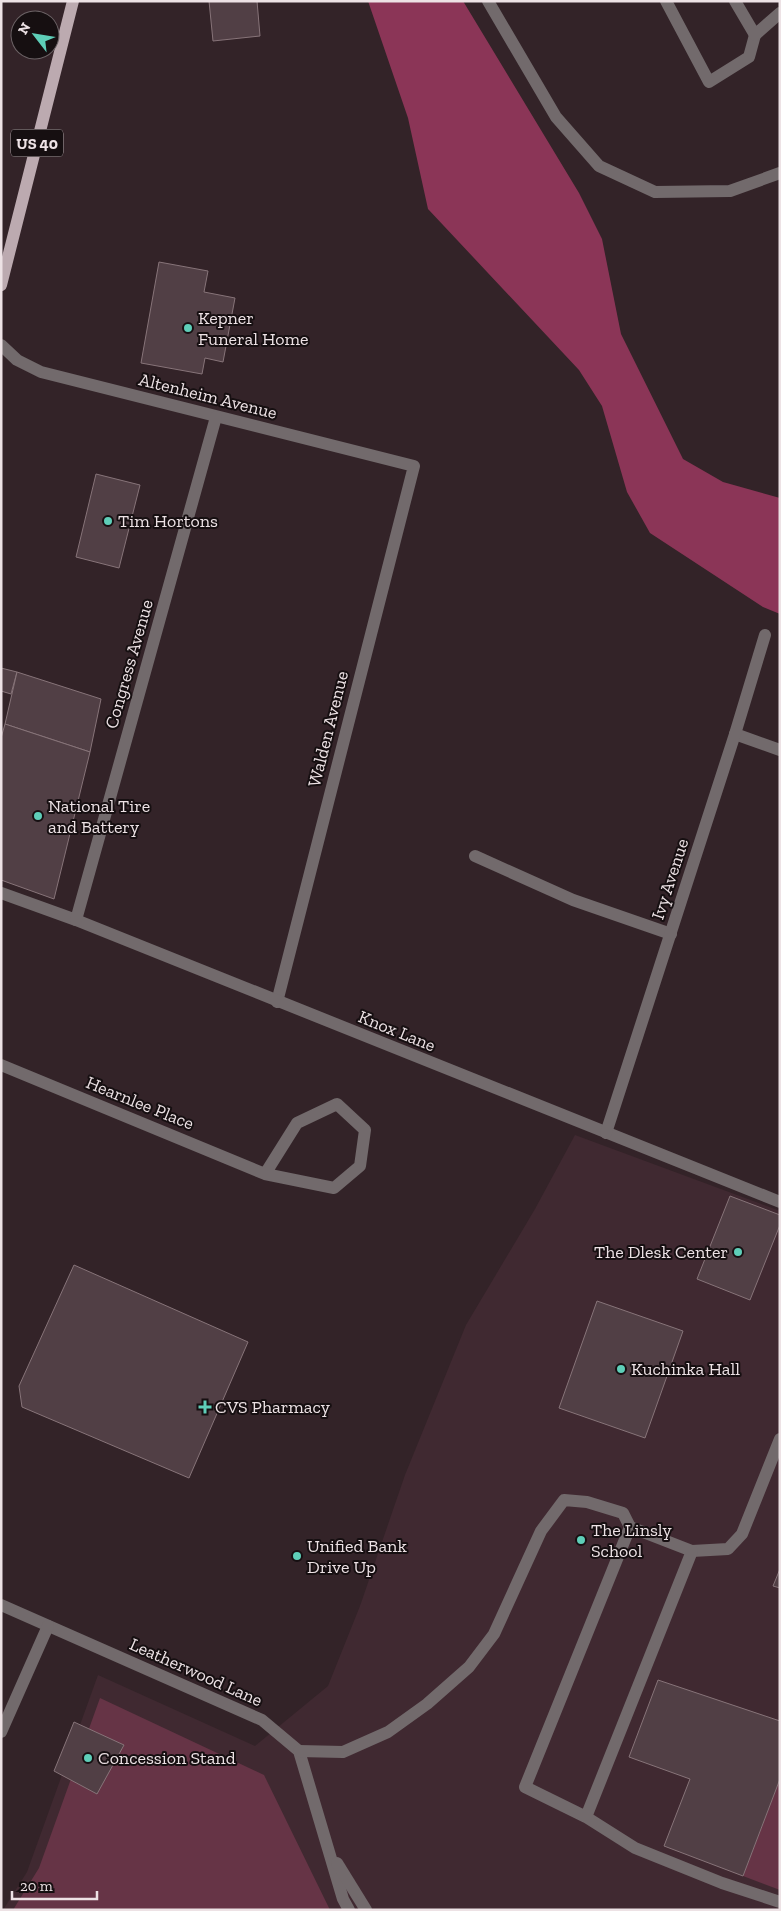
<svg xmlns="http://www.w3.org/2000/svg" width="781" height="1911" viewBox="0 0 781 1911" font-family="'Zilla Slab',serif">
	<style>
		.built { fill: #402931 }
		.green { fill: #663446 }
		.forest { fill: #8b3557 }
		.building { fill: #513f45; stroke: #877479 }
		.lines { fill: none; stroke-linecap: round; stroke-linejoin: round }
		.minor { stroke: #726a6c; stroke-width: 12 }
		.major { stroke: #bcaab0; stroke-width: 12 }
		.poi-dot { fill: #5eceb8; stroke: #160f11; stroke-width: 2 }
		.labels { text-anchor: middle; stroke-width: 4; stroke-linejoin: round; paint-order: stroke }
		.shield { fill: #160f11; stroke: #aca3a5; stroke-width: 1 }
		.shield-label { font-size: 16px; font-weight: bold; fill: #ede2e5 }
		.poi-label { font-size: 18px; fill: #ede2e5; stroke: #160f11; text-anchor: start }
		.street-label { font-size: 18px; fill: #ede2e5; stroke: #160f11 }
	</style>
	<rect width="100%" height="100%" fill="#332328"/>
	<polygon class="built" points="575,1135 780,1211 780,1910 3,1910 27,1872 98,1675 255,1746 328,1686 360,1606 405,1475 466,1325 535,1209"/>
	<g class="green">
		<polygon points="100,1698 264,1775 330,1910 13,1910 39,1868"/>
		<polygon points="780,1779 780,1890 743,1876"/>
	</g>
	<polygon class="forest" points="368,1 463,1 579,193 602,239 621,334 683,459 723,482 780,498 780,614 763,607 650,533 627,492 602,406 579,370 428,209 408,118"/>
	<g class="building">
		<polygon points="209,1 257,1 260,36 213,41"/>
		<polygon points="159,262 208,271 204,292 235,298 223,362 205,358 202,374 141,363"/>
		<polygon points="96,474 140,485 119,568 76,557"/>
		<polygon points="1,668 17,672 11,694 1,691"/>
		<polygon points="17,672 101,699 90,752 5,724"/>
		<polygon points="5,724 90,752 54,899 1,880 1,738"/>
		<polygon points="730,1196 780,1215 780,1225 750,1300 697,1279"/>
		<polygon points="74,1265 248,1342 189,1478 22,1407 19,1386"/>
		<polygon points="597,1301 683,1331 645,1438 559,1408"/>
		<polygon points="780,1569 780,1588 773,1586"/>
		<polygon points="658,1680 780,1721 780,1779 743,1876 664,1846 690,1779 629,1757"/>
		<polygon points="74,1722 124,1745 97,1794 54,1771"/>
	</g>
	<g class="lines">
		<g class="minor">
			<polyline points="488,1 556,117 599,166 655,192 730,191 780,173"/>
			<polyline points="666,1 709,82 749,57 755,35"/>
			<polyline points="735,1 755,35 780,13"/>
			<polyline points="1,345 17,360 41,372 414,466 277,1002"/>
			<polyline points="735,734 780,750"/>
			<polyline points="475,856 573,900 671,934"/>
			<polyline points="1,893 76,920 780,1202"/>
			<polyline points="76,920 216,417"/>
			<polyline points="1,1065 265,1174 334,1188 360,1166 365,1130 337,1104 297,1123 265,1174"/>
			<polyline points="606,1133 735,734 765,635"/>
			<polyline points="692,1551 728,1549 742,1534 780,1439"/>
			<polyline points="1,1605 262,1720 299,1751 343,1899 349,1910"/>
			<polyline points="1,1732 48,1626"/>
			<polyline points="299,1751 343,1752 388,1732 427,1704 469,1667 494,1634 541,1531 564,1500 587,1502 623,1513 630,1527"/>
			<polyline points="586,1817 692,1551 630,1527 525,1787 586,1817 635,1848 722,1883 780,1902"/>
			<polyline points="337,1863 366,1910"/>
		</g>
		<polyline class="major" points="1,285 73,1"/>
	</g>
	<g class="poi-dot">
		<circle cx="188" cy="328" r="5"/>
		<circle cx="108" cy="521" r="5"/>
		<circle cx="38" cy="816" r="5"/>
		<circle cx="738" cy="1252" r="5"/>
		<circle cx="621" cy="1369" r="5"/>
		<path d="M202.5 1399.5h5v5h5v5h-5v5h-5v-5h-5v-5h5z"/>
		<circle cx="581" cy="1540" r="5"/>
		<circle cx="297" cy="1556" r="5"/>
		<circle cx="88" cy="1758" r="5"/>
	</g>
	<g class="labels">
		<rect class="shield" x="11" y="129.5" width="52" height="27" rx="4"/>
		<g class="shield-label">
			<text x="37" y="149">US 40</text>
		</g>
		<g class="poi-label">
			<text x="198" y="324">Kepner<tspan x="198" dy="21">Funeral Home</tspan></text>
			<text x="118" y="527">Tim Hortons</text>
			<text x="48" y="812">National Tire<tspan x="48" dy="21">and Battery</tspan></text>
			<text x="728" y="1258" text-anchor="end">The Dlesk Center</text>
			<text x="631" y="1375">Kuchinka Hall</text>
			<text x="215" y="1413">CVS Pharmacy</text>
			<text x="591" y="1536">The Linsly<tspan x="591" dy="21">School</tspan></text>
			<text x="307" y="1552">Unified Bank<tspan x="307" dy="21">Drive Up</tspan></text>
			<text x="98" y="1764">Concession Stand</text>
		</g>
		<g class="street-label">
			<text transform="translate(208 396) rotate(14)" y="6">Altenheim Avenue</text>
			<text transform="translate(129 664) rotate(-74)" y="6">Congress Avenue</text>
			<text transform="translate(328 729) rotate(-76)" y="6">Walden Avenue</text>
			<text transform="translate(670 879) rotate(-72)" y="6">Ivy Avenue</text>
			<text transform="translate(397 1031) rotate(22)" y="6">Knox Lane</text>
			<text transform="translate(140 1103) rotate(22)" y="6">Hearnlee Place</text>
			<text transform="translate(196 1672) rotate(24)" y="6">Leatherwood Lane</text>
		</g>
	</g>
	<rect width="781" height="1911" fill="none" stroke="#ede2e5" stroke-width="5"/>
	<g transform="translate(35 35) rotate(301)"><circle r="24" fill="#160f11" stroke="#6c6366"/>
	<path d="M0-4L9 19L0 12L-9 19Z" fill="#5eceb8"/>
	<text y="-8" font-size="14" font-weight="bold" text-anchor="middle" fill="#ede2e5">N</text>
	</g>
	<path d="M12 1891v8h85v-8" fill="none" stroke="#ede2e5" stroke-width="2.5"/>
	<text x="20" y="1891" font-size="15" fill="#ede2e5" stroke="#160f11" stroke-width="4" paint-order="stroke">20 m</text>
</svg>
